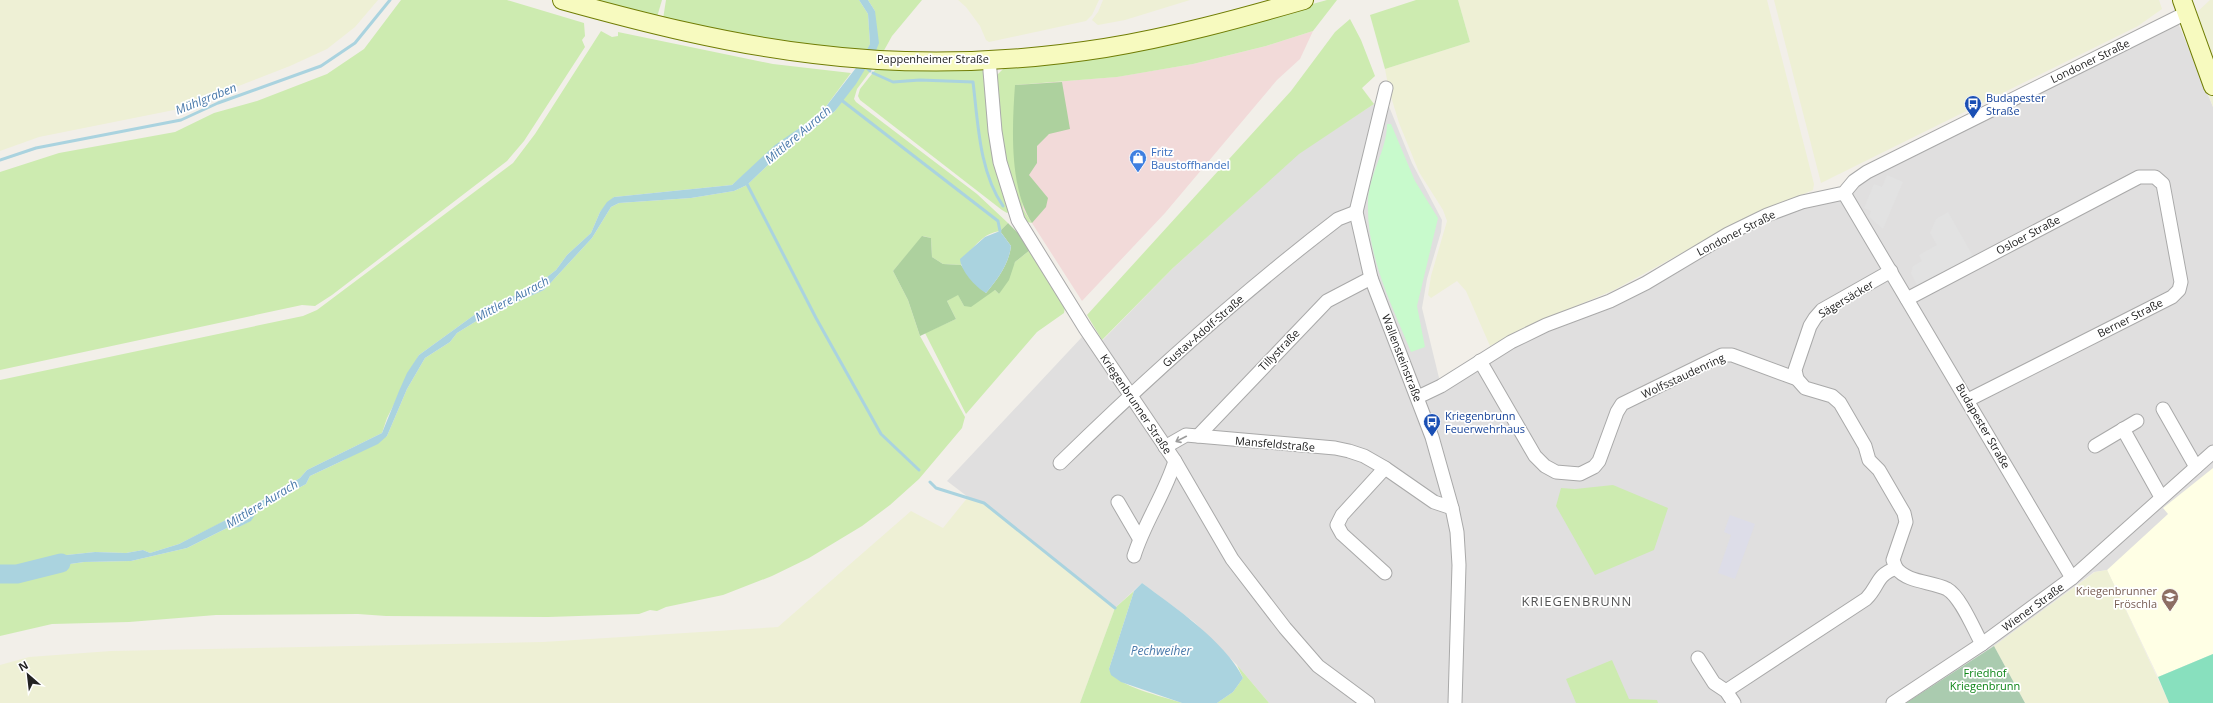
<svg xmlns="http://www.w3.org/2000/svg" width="2213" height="703" viewBox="0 0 2213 703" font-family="'Open Sans',sans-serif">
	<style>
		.residential { fill: #e0dfdf }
		.commercial { fill: #f2dad9 }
		.education { fill: #ffffe5 }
		.farmland { fill: #eef0d5 }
		.grass { fill: #cdebb0 }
		.forest { fill: #add19e }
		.cemetery { fill: #aacbaf }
		.park { fill: #c8facc }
		.pitch { fill: #88e0be }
		.parking { fill: #e2e2e2 }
		.plaza { fill: #dddde8 }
		.water { fill: #aad3df }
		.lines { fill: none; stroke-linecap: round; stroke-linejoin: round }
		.stream { stroke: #aad3df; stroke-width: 3 }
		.river { stroke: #aad3df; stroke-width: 19 }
		.street-casing { stroke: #a9a9a9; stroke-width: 15 }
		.secondary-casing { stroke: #707d05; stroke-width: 20 }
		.street { stroke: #fff; stroke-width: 13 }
		.secondary { stroke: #f7fabf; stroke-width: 18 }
		.oneway { stroke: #9c9c9c }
		.labels { text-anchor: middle; stroke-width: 3.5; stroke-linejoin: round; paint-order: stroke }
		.street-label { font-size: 11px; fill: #222; stroke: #fff }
		.transit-label { font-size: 11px; fill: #164399; stroke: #fff; text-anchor: start }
		.shop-label { font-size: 11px; fill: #366cbe; stroke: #fff; text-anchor: start }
		.education-label { font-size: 11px; fill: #785e54; stroke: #fff; text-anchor: end }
		.park-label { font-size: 11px; fill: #0c8416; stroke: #fff }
		.water-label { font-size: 12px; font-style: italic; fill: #4a7aab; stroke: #fff }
		.quarter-label { font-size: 13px; letter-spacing: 1px; fill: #555; stroke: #fff }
	</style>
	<rect width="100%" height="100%" fill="#f2efe9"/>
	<polygon class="residential" points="2178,23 2213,107 2213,654 2158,677 2107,570 2094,572 1994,646 1906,703 1269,703 1237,665 1194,622 1142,583 1115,608 984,503 968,497 947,481 1082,337 1093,350 1173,268 1299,153 1374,104 1386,88 1388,104 1412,163 1442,220 1441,232 1427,279 1422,308 1441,386 1480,361"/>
	<polygon class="commercial" points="1313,31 1300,59 1277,80 1165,213 1082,301 1023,209 1015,85 1116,77 1193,64 1266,46"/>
	<polygon class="education" points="2213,468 2213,654 2158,677 2107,570 2168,514 2163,508"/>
	<g class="farmland">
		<polygon points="0,0 378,0 355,27 327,49 290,66 179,109 39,137 0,151"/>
		<polygon points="958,0 1099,0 1092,15 1086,21 989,42 986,40 980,26 966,7"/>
		<polygon points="1103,0 1190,0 1125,20 1098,25 1092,20 1098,12"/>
		<polygon points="1458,0 1767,0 1814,184 1813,190 1744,219 1614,290 1540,321 1490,346 1466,291 1457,281 1431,298 1428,295 1431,276 1447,221 1443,210 1419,172 1399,123 1389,90 1385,69 1470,42"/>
		<polygon points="1774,0 2159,0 2162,9 2138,26 1821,183"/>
		<polygon points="2210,0 2213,0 2213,107 2209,96 2194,15"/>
		<polygon points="968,497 984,503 1115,608 1080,703 0,703 0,665 29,657 111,651 543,642 778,627 911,511 943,528"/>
		<polygon points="2107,570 2169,703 2025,703 1994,646 2095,572"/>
	</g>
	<g class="grass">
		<polygon points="401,0 507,0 584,23 585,36 582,40 585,47 524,141 507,161 332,295 315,306 302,305 0,370 0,172 59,153 175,132 214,113 257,101 327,74 364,49"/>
		<polygon points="582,0 662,0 657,17"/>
		<polygon points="666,0 859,0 868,14 870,44 866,53 770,43 663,19"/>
		<polygon points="868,0 922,0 892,36 882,54 875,53 875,11"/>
		<polygon points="1327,0 1337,0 1313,31 1266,46 1193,64 1117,77 1015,85 1023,209 1032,223 1027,222 1018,205 1000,144 997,75 1008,64 1298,8"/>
		<polygon points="1416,0 1458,0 1470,42 1385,69 1370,15"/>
		<polygon points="1350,19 1361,40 1375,76 1362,88 1374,104 1299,154 1173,268 1102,340 1087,315 1291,91 1335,32"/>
		<polygon points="601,31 612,37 618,36 618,32 773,64 851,73 821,113 799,128 732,185 614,197 600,212 591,233 567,255 556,270 537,285 494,305 488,305 419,355 387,418 382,433 307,470 300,478 215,526 179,544 150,553 143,550 126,553 95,552 57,556 16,568 0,567 0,380 303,316 317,310 513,163 535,134"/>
		<path d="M 868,64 L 875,65 L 857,89 L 854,99 L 856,102 L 977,194 L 1008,223 L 1000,231 C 982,233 974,249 961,259 L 961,265 L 943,264 L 932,257 L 931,238 L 923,236 L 893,271 L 908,300 L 920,336 L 965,417 L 962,428 L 919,479 L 890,505 L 862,526 L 809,558 L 772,576 L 723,595 L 666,607 L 657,611 L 650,610 L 639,614 L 548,617 L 386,616 L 358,614 L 216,615 L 129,622 L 52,624 L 0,636 L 0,574 L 84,562 L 131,561 L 187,548 L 227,528 L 239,527 L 250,521 L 258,510 L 306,484 L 310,476 L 342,461 L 387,436 L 407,389 L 425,358 L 450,342 L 457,333 L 483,317 L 544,290 L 592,238 L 611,207 L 619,203 L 691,198 L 734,191 L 747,185 L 795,139 L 817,126 L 835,111 Z"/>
		<polygon points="879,65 977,67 983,71 988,80 1010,211 1007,213 1002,210 860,100 858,96 860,89"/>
		<polygon points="1030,250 1065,306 1064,313 1037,332 966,414 925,333 956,319 947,301 958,294 964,306 995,290 999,294 1015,262"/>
		<polygon points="1613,485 1668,508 1654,550 1595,575 1556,506 1561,488 1575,489"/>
		<path d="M 1134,591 L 1109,669 C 1114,686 1165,697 1182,703 L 1080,703 L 1115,608 Z"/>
		<polygon points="1612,660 1629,699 1657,700 1658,703 1576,703 1566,679"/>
		<polygon points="1237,665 1269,703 1217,703 1233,692 1243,678"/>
	</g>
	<g class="forest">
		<path d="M 1062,82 L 1070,129 L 1049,134 L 1037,146 L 1037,163 L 1029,175 L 1048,198 L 1046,207 L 1032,223 C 1009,188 1012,126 1015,85 Z"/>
		<path d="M 1008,223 L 1023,238 L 1030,250 L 1015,262 L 1009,280 L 999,294 L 995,290 L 971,307 L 964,306 L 958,295 L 947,301 L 956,319 L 920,336 L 908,300 L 893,271 L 922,236 L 931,238 L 932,257 L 943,264 L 961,265 L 972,280 L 986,293 C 997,280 1009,264 1011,246 L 1000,231 Z"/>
	</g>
	<polygon class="cemetery" points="1994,646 2025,703 1906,703"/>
	<path class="park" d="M 1387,124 L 1391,124 L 1415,181 L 1438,218 L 1417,306 L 1425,347 L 1411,352 C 1391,303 1366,255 1368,201 C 1369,174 1387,150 1387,124 Z"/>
	<polygon class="pitch" points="2213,654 2213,703 2169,703 2158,677"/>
	<g class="parking">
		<polygon points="1887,175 1903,182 1883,229 1869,217 1871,211 1864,208 1874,184 1882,187"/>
		<polygon points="1948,212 1973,256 1917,285 1911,273 1913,266 1922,261 1919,255 1937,245 1930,233 1936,219"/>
	</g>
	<polygon class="plaza" points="1730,515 1755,524 1735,579 1718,573 1731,535 1724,532"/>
	<g class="water">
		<polygon points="859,0 868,0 875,11 879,43 875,53 856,84 835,111 817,126 795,139 747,185 734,191 691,198 619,203 611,207 592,238 544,290 483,317 457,333 450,342 425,358 407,389 387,436 378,444 310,476 306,484 258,510 251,521 239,527 227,528 187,548 131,561 84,562 0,574 0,567 16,568 57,556 95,552 126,553 143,550 150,553 179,544 253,506 300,478 307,470 382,433 399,391 407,373 419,355 488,305 494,305 537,285 556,270 567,255 591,233 600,212 607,202 614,197 732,185 775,145 821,113 859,64 870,44 868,14"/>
		<path d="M 1000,231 L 1011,246 C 1009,264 997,280 986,293 C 975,287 961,271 960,259 L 985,237 Z"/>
		<path d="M 1142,583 C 1174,607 1225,641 1243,678 L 1233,692 L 1217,703 L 1182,703 L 1121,682 L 1111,675 L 1109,669 L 1134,591 Z"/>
	</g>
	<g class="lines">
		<g class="stream">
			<polyline points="866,67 870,71"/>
			<path d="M 873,73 L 893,82 L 920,80 L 973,82 C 978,122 979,171 1003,206"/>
			<polyline points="840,99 998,221 1000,231"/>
			<polyline points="0,160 36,148 181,120 218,103 321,66 355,43 390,0"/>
			<polyline points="746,182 816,318 881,434 919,470"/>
			<polyline points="930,482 936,488 984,503 1115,608"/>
		</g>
		<polyline class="river" points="0,574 17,574 61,563"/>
		<defs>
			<g id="street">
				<polyline points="989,59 995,131 1000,162 1018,220 1085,328 1175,461 1232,559 1285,628 1318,666 1368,703"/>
				<polyline points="1386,88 1356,212 1371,278 1432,437 1452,508 1457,532 1459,565 1455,703"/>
				<polyline points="1844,193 2072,578"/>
				<polyline points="1907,299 2139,177 2155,177 2163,184 2181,282 2179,290 2172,297 1968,400"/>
				<path d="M 1480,361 L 1535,456 L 1545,466 L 1556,472 L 1580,474 L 1594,467 L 1599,461 L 1617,412 L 1622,404 L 1722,355 L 1732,355 L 1797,379 L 1805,388 L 1832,396 L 1840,403 L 1865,446 L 1869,460 L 1879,470 L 1904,513 L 1906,522 L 1893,560 L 1896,568 C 1875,576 1880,585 1866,599 L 1726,691"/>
				<polyline points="1797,379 1795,370 1810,326 1815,318 1822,310 1891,271"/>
				<polyline points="1418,397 1441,386 1511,342 1546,325 1610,301 1646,283 1728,234 1767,215 1802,202 1844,193 1854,181 1867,172 2186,13"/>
				<polyline points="2163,409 2196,467"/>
				<polyline points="2123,429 2161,497"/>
				<polyline points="1198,436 1327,301 1371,278"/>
				<polyline points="2095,446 2137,421"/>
				<polyline points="1165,447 1186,435 1335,448 1349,451 1364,456 1385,468 1434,502 1452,508"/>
				<path d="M 1060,463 C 1148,377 1240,294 1338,219 L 1356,212"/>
				<polyline points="1385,468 1342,515 1337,525 1342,534 1385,573"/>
				<polyline points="1118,502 1139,538"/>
				<path d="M 1134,556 C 1144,523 1165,494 1175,461"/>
				<path d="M 1896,568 C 1908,583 1931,581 1947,589 C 1961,597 1974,630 1982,644"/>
				<polyline points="1698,658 1714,683 1726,691 1734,703"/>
				<polyline points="1893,703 1982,644 2072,578 2213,452"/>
			</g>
			<g id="secondary">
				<path d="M 562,0 C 645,23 728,44 814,54 C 909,66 1010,63 1105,48 C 1172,37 1238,19 1304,0"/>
				<polyline points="2182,0 2213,86"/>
			</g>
		</defs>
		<use href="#street" class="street-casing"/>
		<use href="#secondary" class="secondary-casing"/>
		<use href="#street" class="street"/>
		<use href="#secondary" class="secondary"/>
	</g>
	<defs><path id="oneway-shaft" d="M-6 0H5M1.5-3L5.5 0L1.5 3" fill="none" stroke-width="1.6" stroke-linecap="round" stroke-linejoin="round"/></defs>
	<use class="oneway" href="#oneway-shaft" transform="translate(1181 439) rotate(153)"/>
	<defs>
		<symbol id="bus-pin" viewBox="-11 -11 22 30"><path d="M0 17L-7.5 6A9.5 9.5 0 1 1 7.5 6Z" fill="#1a4fb4" stroke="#fff"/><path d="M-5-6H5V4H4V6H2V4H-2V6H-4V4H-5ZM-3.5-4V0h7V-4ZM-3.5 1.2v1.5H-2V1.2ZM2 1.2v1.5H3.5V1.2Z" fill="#fff"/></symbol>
		<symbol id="shop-pin" viewBox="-11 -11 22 30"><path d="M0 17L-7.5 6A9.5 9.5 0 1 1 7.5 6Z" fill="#3f7fe0" stroke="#fff"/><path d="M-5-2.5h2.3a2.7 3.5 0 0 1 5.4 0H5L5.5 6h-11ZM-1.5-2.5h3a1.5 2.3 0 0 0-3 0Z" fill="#fff"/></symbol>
		<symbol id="school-pin" viewBox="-11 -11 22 30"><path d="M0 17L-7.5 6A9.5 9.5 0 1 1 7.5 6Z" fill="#8d6e63" stroke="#fff"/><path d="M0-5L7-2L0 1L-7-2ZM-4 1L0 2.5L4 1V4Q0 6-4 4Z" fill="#fff"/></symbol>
	</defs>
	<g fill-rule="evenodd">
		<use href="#bus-pin" x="1963" y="94" width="20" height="27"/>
		<use href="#shop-pin" x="1128" y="148" width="20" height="27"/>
		<use href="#bus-pin" x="1422" y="412" width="20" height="27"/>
		<use href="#school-pin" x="2160" y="587" width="20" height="27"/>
	</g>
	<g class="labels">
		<g class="street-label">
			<text x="933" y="63">Pappenheimer Straße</text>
			<text transform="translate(2090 61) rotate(-26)" y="4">Londoner Straße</text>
			<text transform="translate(1736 233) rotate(-27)" y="4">Londoner Straße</text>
			<text transform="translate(2028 235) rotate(-28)" y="4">Osloer Straße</text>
			<text transform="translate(1846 299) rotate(-31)" y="4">Sägersäcker</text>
			<text transform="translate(2130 318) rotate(-27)" y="4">Berner Straße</text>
			<text transform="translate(1203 331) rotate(-41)" y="4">Gustav-Adolf-Straße</text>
			<text transform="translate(1279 350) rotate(-46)" y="4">Tillystraße</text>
			<text transform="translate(1402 358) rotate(69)" y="4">Wallensteinstraße</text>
			<text transform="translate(1683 376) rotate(-25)" y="4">Wolfsstaudenring</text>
			<text transform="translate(1136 404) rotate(56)" y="4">Kriegenbrunner Straße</text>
			<text transform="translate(1983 426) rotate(60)" y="4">Budapester Straße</text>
			<text transform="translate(1275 444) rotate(5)" y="4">Mansfeldstraße</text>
			<text transform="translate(2033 607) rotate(-36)" y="4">Wiener Straße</text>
		</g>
		<g class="transit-label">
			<text x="1986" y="102">Budapester<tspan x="1986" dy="13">Straße</tspan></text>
			<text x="1445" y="420">Kriegenbrunn<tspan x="1445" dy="13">Feuerwehrhaus</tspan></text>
		</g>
		<g class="shop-label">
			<text x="1151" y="156">Fritz<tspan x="1151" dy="13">Baustoffhandel</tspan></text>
		</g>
		<g class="education-label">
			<text x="2157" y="595">Kriegenbrunner<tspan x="2157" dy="13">Fröschla</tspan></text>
		</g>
		<g class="park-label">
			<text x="1985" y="677">Friedhof<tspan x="1985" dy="13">Kriegenbrunn</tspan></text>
		</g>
		<g class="water-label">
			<text transform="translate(206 99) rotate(-22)" y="4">Mühlgraben</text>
			<text transform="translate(798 135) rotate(-40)" y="4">Mittlere Aurach</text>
			<text transform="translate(512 299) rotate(-28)" y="4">Mittlere Aurach</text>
			<text transform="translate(262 504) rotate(-31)" y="4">Mittlere Aurach</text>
			<text x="1161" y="655">Pechweiher</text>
		</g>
		<g class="quarter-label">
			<text x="1577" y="606">KRIEGENBRUNN</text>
		</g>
	</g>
	<g transform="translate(28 675) rotate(332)" stroke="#ffffff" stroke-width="3" paint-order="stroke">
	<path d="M0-3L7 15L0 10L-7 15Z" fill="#222222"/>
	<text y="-6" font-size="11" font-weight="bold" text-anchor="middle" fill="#222222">N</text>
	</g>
</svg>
